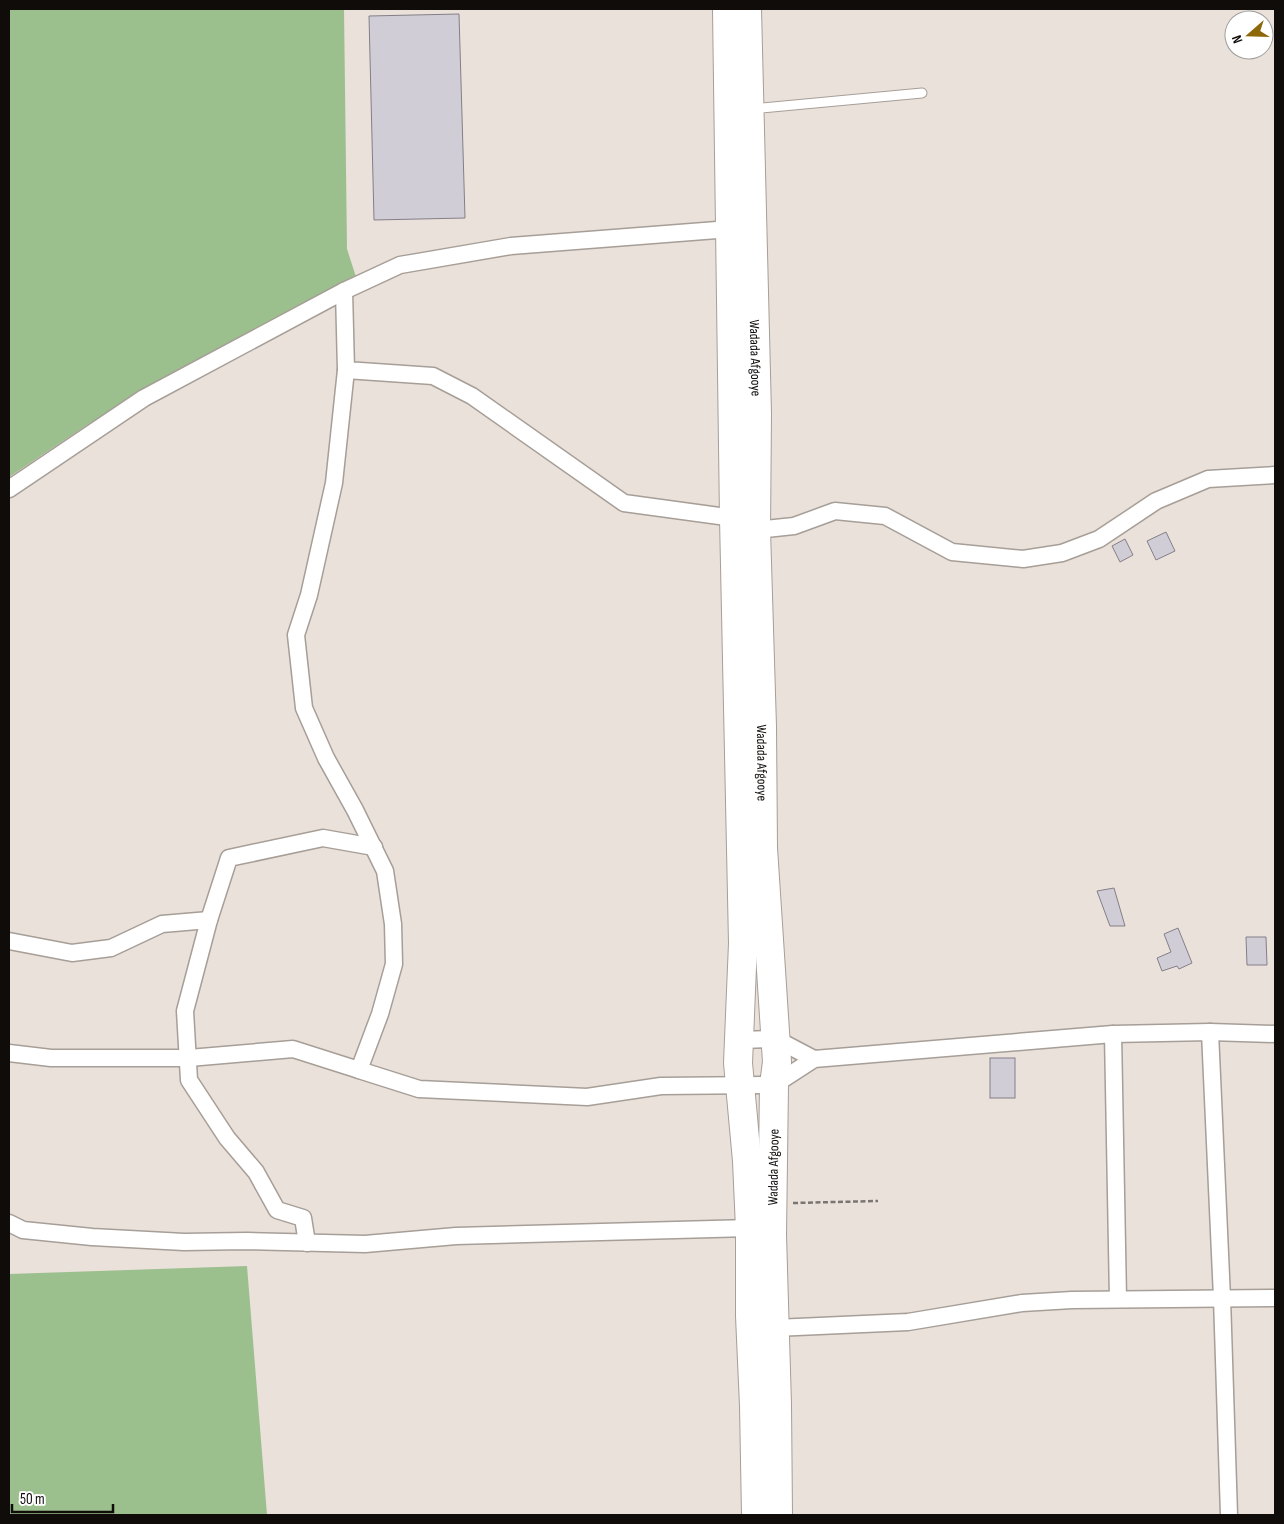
<svg xmlns="http://www.w3.org/2000/svg" width="1284" height="1524" viewBox="0 0 1284 1524" font-family="'Sofia Sans Condensed',sans-serif">
	<style>
		.green { fill: #9cbf8e }
		.building { fill: #d1cdd6; stroke: #847f87 }
		.lines { fill: none; stroke-linecap: round; stroke-linejoin: round }
		.service-casing { stroke: #a69e97; stroke-width: 11 }
		.minor-casing { stroke: #a69e97; stroke-width: 19 }
		.trunk-casing { stroke: #a69e97; stroke-width: 30 }
		.path { stroke: #7b7571; stroke-width: 2.5; stroke-dasharray: 5 2.5; stroke-linecap: butt }
		.service { stroke: #fff; stroke-width: 9 }
		.minor { stroke: #fff; stroke-width: 16 }
		.trunk { stroke: #fff; stroke-width: 28 }
		.labels { text-anchor: middle; stroke-width: 4; stroke-linejoin: round; paint-order: stroke }
		.street-label { font-size: 14px; fill: #0f0c0a; stroke: #fff }
	</style>
	<rect width="100%" height="100%" fill="#eae1da"/>
	<g class="green">
		<polygon points="9,9 344,9 347,249 357,280 90,423 9,477"/>
		<polygon points="247,1266 267,1515 9,1515 9,1274"/>
	</g>
	<g class="building">
		<polygon points="459,14 465,218 374,220 369,16"/>
		<polygon points="1166,532 1175,551 1156,560 1147,541"/>
		<polygon points="1125,539 1133,555 1120,562 1112,546"/>
		<polygon points="1114,888 1125,926 1110,926 1097,891"/>
		<polygon points="1178,928 1192,963 1179,969 1177,966 1162,971 1157,958 1171,952 1164,934"/>
		<polygon points="1246,937 1266,937 1267,965 1247,965"/>
		<rect x="990" y="1058" width="25" height="40"/>
	</g>
	<g class="lines">
		<defs>
			<polyline id="service" points="752,109 922,93"/>
			<g id="minor">
				<polyline points="344,291 400,265 511,246 730,229"/>
				<polyline points="346,370 334,483 309,595 296,635 304,708 326,758 355,810 385,871 393,924 394,964 380,1014 359,1070 419,1089 587,1097 661,1086 774,1085 814,1059 1113,1034 1210,1032 1275,1034"/>
				<polyline points="9,489 144,398 344,291 346,370 433,376 472,396 624,503 734,518"/>
				<polyline points="756,530 794,526 835,511 885,516 952,552 1023,559 1062,553 1099,539 1156,501 1208,479 1275,475"/>
				<polyline points="9,941 72,953 111,948 162,924 209,920"/>
				<polyline points="1210,1032 1222,1298 1229,1515"/>
				<polyline points="1113,1034 1118,1299"/>
				<polyline points="739,1040 776,1039 814,1059"/>
				<polyline points="9,1053 51,1058 189,1058 293,1049 359,1070"/>
				<polyline points="9,1223 23,1230 92,1237 184,1242 247,1241 365,1244 456,1236 750,1228"/>
				<polyline points="307,1243 303,1218 277,1210 256,1172 227,1138 189,1080 185,1011 209,920 229,858 323,838 374,847"/>
				<polyline points="775,1328 908,1322 1022,1303 1072,1300 1275,1298"/>
			</g>
			<g id="trunk">
				<polyline points="727,9 734,518 743,943 738,1063 747,1161 750,1228 750,1316 754,1406 756,1515"/>
				<path id="s1" d="M 747,9 L 757,414 L 756,530 L 762,727 L 763,848 L 777,1062 L 774,1085 L 772,1235 L 777,1405 L 778,1515"/>
			</g>
		</defs>
		<use href="#service" class="service-casing"/>
		<use href="#minor" class="minor-casing"/>
		<use href="#trunk" class="trunk-casing"/>
		<polyline class="path" points="793,1203 878,1201"/>
		<use href="#service" class="service"/>
		<use href="#minor" class="minor"/>
		<use href="#trunk" class="trunk"/>
	</g>
	<g class="labels">
		<g class="street-label">
			<text dy="5" stroke="none"><textPath href="#s1" startOffset="349">Wadada Afgooye</textPath></text>
			<text dy="5" stroke="none"><textPath href="#s1" startOffset="754">Wadada Afgooye</textPath></text>
			<text transform="translate(773 1167) rotate(-89)" y="5">Wadada Afgooye</text>
		</g>
	</g>
	<rect width="1284" height="1524" fill="none" stroke="#0f0c0a" stroke-width="20"/>
	<g transform="translate(1249 35) rotate(250)"><circle r="24" fill="#ffffff" stroke="#9f9e9d"/>
	<path d="M0-4L9 19L0 12L-9 19Z" fill="#8d680a"/>
	<text y="-8" font-size="14" font-weight="bold" text-anchor="middle" fill="#0f0c0a">N</text>
	</g>
	<path d="M12 1504v8h101v-8" fill="none" stroke="#0f0c0a" stroke-width="2.5"/>
	<text x="20" y="1504" font-size="15" fill="#0f0c0a" stroke="#ffffff" stroke-width="4" paint-order="stroke">50 m</text>
</svg>
